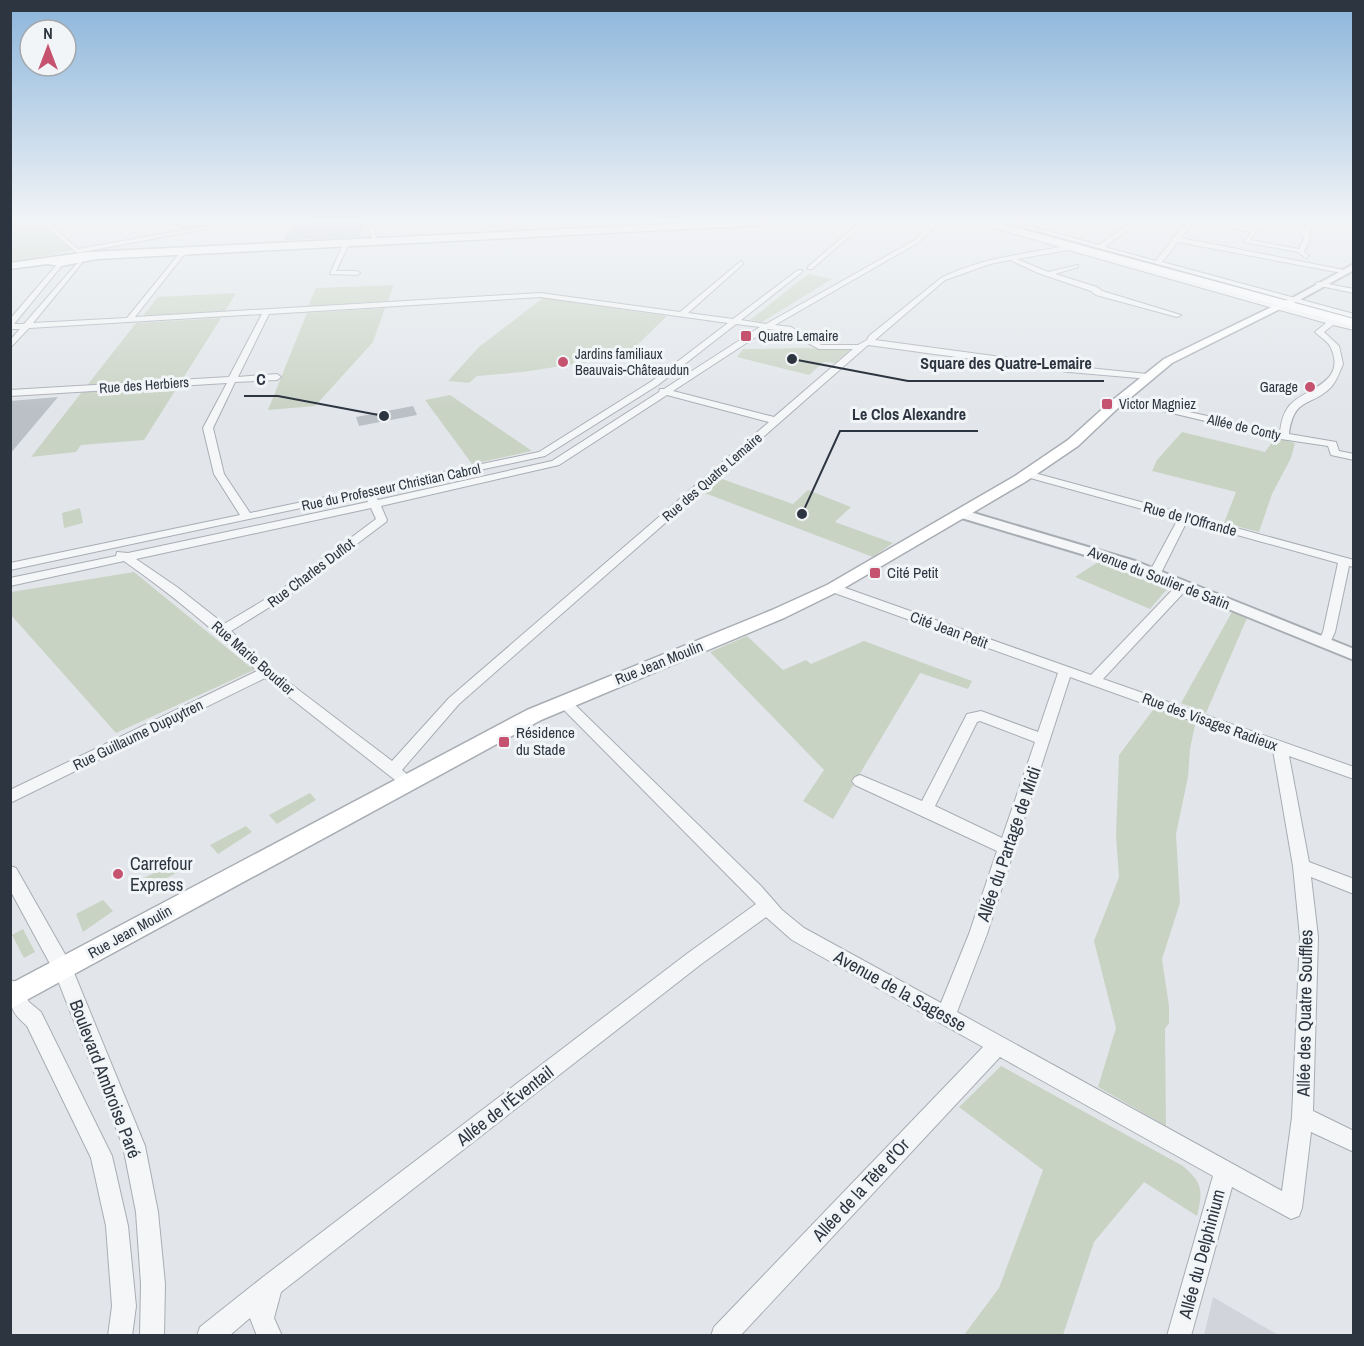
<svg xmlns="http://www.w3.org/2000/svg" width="1364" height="1346" viewBox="0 0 1364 1346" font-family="'Archivo Narrow',sans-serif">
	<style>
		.built { fill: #d1d5db }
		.green { fill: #c9d3c4 }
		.building { fill: #bac0c6 }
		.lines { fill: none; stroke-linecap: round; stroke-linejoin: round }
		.minor-casing { stroke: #a8adb4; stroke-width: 2 }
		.tertiary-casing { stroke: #a8adb4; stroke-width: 4 }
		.secondary-casing { stroke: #a8adb4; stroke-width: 3 }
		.primary-casing { stroke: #a3acb4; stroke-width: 3 }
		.minor { fill: #f5f6f8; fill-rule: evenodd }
		.tertiary { fill: #f5f6f8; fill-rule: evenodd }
		.secondary { fill: #fff; fill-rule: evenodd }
		.primary { fill: #fff; fill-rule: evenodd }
		.poi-dot { fill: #c5526f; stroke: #f2f5f7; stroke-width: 2 }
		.labels { text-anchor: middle; stroke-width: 6; stroke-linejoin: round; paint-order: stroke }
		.far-poi-label { font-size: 14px; fill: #2c3540; stroke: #f2f5f7; text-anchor: start }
		.far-street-label { font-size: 14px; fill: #2c3540; stroke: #f2f5f7 }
		.street-label { font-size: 15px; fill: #2c3540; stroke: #f2f5f7 }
		.poi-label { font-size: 15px; fill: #2c3540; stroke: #f2f5f7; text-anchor: start }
		.near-street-label { font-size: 18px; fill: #2c3540; stroke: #f2f5f7 }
		.near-poi-label { font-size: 18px; fill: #2c3540; stroke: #f2f5f7; text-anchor: start }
		.leader { fill: none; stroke: #2c3540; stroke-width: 2 }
		.callout-dot { fill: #2c3540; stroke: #f2f5f7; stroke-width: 2 }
		.callout-label { font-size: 16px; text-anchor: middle; font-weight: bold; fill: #2c3540; stroke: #f2f5f7; stroke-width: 6; stroke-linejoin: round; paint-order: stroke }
	</style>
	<rect width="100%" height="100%" fill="#e2e6ea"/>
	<polygon class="built" points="1213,1297 1278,1335 1204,1335"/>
	<g class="green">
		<polygon points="21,221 37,221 72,250 11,264 10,223"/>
		<polygon points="169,221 236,221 187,230 181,230"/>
		<polygon points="808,274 832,279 762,322 750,320"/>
		<polygon points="394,285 388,301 308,306 316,288"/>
		<polygon points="236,293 225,311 143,316 158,297"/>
		<polygon points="543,298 660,315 667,316 626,356 523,372 477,376 469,383 448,381 479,347"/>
		<polygon points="385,308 373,342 315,406 268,410 307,313"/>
		<polygon points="221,318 144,440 81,445 76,452 31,457 136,323"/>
		<polygon points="802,348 851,349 835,363 824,362 809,375 737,357 743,349"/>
		<polygon points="450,395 532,451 472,464 425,400"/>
		<polygon points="1182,432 1265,452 1275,438 1295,443 1291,458 1272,494 1259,532 1224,523 1236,492 1152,471 1157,460"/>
		<polygon points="719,478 793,504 808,490 851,507 835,522 893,543 873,557 702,492"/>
		<polygon points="80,508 83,523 64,528 62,513"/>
		<polygon points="1098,562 1167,589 1150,609 1075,577"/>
		<polygon points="134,572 254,670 116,733 11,615 11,592"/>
		<polygon points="1232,612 1247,618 1206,713 1181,703"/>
		<polygon points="747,636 783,670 806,660 811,664 864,641 972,681 968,689 920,673 833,819 803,801 824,770 710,652"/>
		<polygon points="1156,706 1200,721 1195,725 1190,749 1188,777 1176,834 1180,903 1162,959 1169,1006 1169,1023 1165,1029 1166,1126 1098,1087 1116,1028 1094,941 1119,877 1116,835 1119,755"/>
		<polygon points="310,793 316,800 277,824 269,815"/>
		<polygon points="246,826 252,832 218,854 210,845"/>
		<polygon points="180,860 184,869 147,888 144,878"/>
		<polygon points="103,900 113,911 83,932 76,914"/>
		<polygon points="23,929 35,952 24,958 12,935"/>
		<path d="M 1001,1066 L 1183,1166 C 1203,1183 1203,1191 1197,1216 L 1144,1182 L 1094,1242 L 1063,1335 L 964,1335 L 999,1288 L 1043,1170 L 959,1107 Z"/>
	</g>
	<g class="building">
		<polygon points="352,221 364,221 360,237 283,240 293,224"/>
		<polygon points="58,397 10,454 10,401"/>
		<polygon points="413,406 417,415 359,426 356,417"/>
	</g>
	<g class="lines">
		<defs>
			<g id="minor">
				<polygon points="10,221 19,221 10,224"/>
				<polygon points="40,221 46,221 78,249 235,221 247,221 77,253"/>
				<polygon points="366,221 372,221 378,243 373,242"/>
				<polygon points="861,221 867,221 812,269 808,269 808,267"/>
				<path d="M 934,221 L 940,221 L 919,242 L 775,325 L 791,327 L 821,345 L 858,345 L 867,340 L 869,336 L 941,278 C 978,259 1019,255 1060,247 L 970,221 L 979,221 L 1354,325 L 1354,330 L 1333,325 L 1324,332 L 1339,346 L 1343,364 C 1340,371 1337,380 1332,386 C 1312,408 1294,395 1289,434 L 1336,442 L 1339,451 L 1354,454 L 1354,460 L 1331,455 L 1328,446 L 1281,439 L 1117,400 L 1121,397 L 1280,432 C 1281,422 1283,414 1289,406 C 1304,388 1347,384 1331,348 C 1329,342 1320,337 1315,332 L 1326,323 L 1068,250 L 1017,259 L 1048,272 L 1078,265 L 1078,267 L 1055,274 L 1097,287 L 1102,291 L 1181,315 L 1177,317 L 1096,295 L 1091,291 L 1038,273 L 1010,260 L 990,264 L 945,280 L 875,340 L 1069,366 L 1147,374 L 1151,377 L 1150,379 L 1069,372 L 868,345 L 459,704 L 402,770 L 417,783 L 414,787 L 409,789 L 404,787 L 265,678 L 10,803 L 10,790 L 257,671 C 215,630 172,595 124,561 L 10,586 L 10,578 L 116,556 L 117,552 L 128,553 L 368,502 L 366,497 L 371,494 L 375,495 L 378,500 L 552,461 L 659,392 L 660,389 L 664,389 L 760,327 L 736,324 L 658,385 L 545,456 L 10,570 L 10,563 L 240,515 L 214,474 L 203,428 L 227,383 L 10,396 L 10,390 L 229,377 L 262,314 L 29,328 L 10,348 L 10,340 L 20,329 L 10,329 L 10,319 L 59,262 L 64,263 L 14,324 L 24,324 L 80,260 L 82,263 L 33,323 L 127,318 L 179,254 L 189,250 L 191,253 L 183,256 L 135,317 L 540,293 L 680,312 L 741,261 L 743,264 L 688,313 L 733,319 L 798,270 L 802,270 L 802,272 L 741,320 L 766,324 L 915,240 ZM 540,297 L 728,323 L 652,381 L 539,452 L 250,513 L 224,474 L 213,428 L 235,382 L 277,380 L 281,377 L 277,374 L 238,377 L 269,314 ZM 768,329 L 786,331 L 819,349 L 853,349 L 774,417 L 673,391 ZM 667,395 L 769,422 L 449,698 L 392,761 L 271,669 L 231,631 L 289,595 L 386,522 L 387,520 L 381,506 L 559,465 ZM 371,508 L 376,519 L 281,590 L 224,624 L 177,587 L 136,559 Z"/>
				<polygon points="1132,221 1139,221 1105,247 1156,261 1172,240 1172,238 1175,237 1188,221 1194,221 1181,238 1344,270 1342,273 1178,242 1162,262 1354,314 1354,318 1022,227 1025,225 1099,245"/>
				<path d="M 1236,221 L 1242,221 L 1238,225 L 1257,230 L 1250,240 L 1299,249 L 1304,239 L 1302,232 C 1305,224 1311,220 1320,221 C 1312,228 1307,228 1310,239 L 1304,252 L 1309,256 L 1306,258 L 1298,252 L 1244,242 L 1251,232 L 1231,227 Z"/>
				<polygon points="346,242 349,244 336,271 357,271 360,273 357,275 330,274 343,244"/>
				<polygon points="1318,282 1354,289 1354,293 1316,285 1316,283"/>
				<polygon points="1027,471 1354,560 1354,567 1349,566 1335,632 1329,645 1324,646 1318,642 1323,632 1338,563 1187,521 1161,573 1159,576 1151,576 1149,573 1178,519 1023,476 1023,472"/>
				<path d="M 1183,582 L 1187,583 L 1189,586 L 1187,589 L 1103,679 L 1354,767 L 1354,779 L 1289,756 L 1309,862 L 1354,879 L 1354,894 L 1311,877 L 1318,937 L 1313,1111 L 1354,1131 L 1354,1152 L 1311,1132 L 1302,1208 L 1299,1216 L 1291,1219 L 1232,1187 L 1191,1336 L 1167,1336 L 1213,1176 L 1000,1057 L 740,1336 L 711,1336 L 714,1327 L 983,1047 L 792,940 L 766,917 L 700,965 L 281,1292 L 274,1318 L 282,1336 L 257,1336 L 250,1318 L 229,1336 L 197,1336 L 200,1327 L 263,1277 L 688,953 L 756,904 L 559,705 L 557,702 L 559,699 L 569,699 L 761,886 L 782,910 L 804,928 L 941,1003 L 969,934 L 997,851 L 855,785 L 852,781 L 855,777 L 860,775 L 922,801 L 967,714 L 981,711 L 1038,732 L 1058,673 L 829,591 L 827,588 L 833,584 L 837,585 L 1091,675 L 1179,583 ZM 1070,677 L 1273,750 L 1293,866 L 1300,937 L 1292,1117 L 1282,1191 L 957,1012 L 987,934 ZM 980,721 L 1035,742 L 1002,838 L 935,806 L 977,722 Z"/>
				<polygon points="10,866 16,868 70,963 145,1146 158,1212 165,1284 164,1336 140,1336 141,1284 136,1212 123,1146 55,973 10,890"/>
				<path d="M 11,980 L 18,983 L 29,1002 L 41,1012 L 112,1156 L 128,1226 L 136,1306 L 132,1336 L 108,1336 L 112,1306 L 106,1226 L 91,1158 L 27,1026 C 9,1011 9,1003 11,980 Z"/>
			</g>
			<g id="tertiary">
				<polygon points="1354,264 1354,270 1292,304 1285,302"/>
				<polygon points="960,509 1135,561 1354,649 1354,660 1125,567 955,516 953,513"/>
			</g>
			<polygon id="secondary" points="1286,300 1294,302 1172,363 1117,409 1078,446 1025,482 839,591 784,618 541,720 10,1009 10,984 527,710 772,610 827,585 1015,476 1068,440 1109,403 1164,359"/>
			<g id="primary">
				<polygon points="734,221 789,221 784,224 97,259 61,266 47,264 10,269 10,263 88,252"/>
				<polygon points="977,221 991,221 1354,319 1354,326 978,223"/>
			</g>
		</defs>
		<use href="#minor" class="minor-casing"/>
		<use href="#tertiary" class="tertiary-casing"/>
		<use href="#secondary" class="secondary-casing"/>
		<use href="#primary" class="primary-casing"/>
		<use href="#minor" class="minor"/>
		<use href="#tertiary" class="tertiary"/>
		<use href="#secondary" class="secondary"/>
		<use href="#primary" class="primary"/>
	</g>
	<linearGradient id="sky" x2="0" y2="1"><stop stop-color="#8bb5db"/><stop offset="0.54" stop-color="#f2f4f6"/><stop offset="1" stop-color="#f2f4f6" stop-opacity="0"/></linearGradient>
	<rect width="1364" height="409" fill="url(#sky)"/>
	<g class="poi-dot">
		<rect x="740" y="330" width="12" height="12" rx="3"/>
		<circle cx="563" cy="362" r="6"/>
		<circle cx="1310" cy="387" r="6"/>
		<rect x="1101" y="398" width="12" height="12" rx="3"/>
		<rect x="869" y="567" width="12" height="12" rx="3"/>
		<rect x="498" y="736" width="12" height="12" rx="3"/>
		<circle cx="118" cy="874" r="6"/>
	</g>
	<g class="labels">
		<g class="far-poi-label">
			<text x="758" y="341">Quatre Lemaire</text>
			<text x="575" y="359">Jardins familiaux<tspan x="575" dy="16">Beauvais-Châteaudun</tspan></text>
			<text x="1298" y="392" text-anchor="end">Garage</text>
			<text x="1119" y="409">Victor Magniez</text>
		</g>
		<g class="far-street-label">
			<text transform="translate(144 385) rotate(-4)" y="5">Rue des Herbiers</text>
			<text transform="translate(1244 427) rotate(13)" y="5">Allée de Conty</text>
			<text transform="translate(712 477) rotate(-41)" y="5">Rue des Quatre Lemaire</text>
			<text transform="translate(391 487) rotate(-12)" y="5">Rue du Professeur Christian Cabrol</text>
		</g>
		<g class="street-label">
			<text transform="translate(1190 519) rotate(15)" y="5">Rue de l'Offrande</text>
			<text transform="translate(311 573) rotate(-37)" y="5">Rue Charles Duflot</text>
			<text transform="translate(1159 578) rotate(21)" y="5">Avenue du Soulier de Satin</text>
			<text transform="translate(949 630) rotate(20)" y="5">Cité Jean Petit</text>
			<text transform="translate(253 658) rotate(41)" y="5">Rue Marie Boudier</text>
			<text transform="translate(659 663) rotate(-22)" y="5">Rue Jean Moulin</text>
			<text transform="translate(1210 722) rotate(20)" y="5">Rue des Visages Radieux</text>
			<text transform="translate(138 735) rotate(-26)" y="5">Rue Guillaume Dupuytren</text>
			<text transform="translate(130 932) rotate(-29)" y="5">Rue Jean Moulin</text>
		</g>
		<g class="poi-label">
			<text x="887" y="578">Cité Petit</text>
			<text x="516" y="738">Résidence<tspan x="516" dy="17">du Stade</tspan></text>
		</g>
		<g class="near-street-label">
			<text transform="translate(1009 844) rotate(-71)" y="6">Allée du Partage de Midi</text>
			<text transform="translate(900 991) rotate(29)" y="6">Avenue de la Sagesse</text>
			<text transform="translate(1305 1013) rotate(-89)" y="6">Allée des Quatre Souffles</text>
			<text transform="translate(105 1079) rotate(69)" y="6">Boulevard Ambroise Paré</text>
			<text transform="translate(505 1106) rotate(-38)" y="6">Allée de l'Éventail</text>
			<text transform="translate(861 1190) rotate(-47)" y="6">Allée de la Tête d'Or</text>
			<text transform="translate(1202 1254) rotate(-75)" y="6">Allée du Delphinium</text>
		</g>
		<g class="near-poi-label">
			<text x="130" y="870">Carrefour<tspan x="130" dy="21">Express</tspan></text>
		</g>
	</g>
	<path class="leader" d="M792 359L908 381H1104M384 416L278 396H244M802 514L840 431H978"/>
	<g class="callout-dot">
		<circle cx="792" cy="359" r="6"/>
		<circle cx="384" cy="416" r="6"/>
		<circle cx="802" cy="514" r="6"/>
	</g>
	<g class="callout-label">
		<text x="1006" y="369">Square des Quatre-Lemaire</text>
		<text x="261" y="385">C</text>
		<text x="909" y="420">Le Clos Alexandre</text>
	</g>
	<rect width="1364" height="1346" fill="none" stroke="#2c3540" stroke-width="24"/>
	<g transform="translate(48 48)"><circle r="28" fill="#f2f5f7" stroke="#a3a8ae" stroke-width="1.5"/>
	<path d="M0-4.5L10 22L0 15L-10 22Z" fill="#c5526f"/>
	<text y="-9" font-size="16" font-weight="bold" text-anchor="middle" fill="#2c3540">N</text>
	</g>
</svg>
